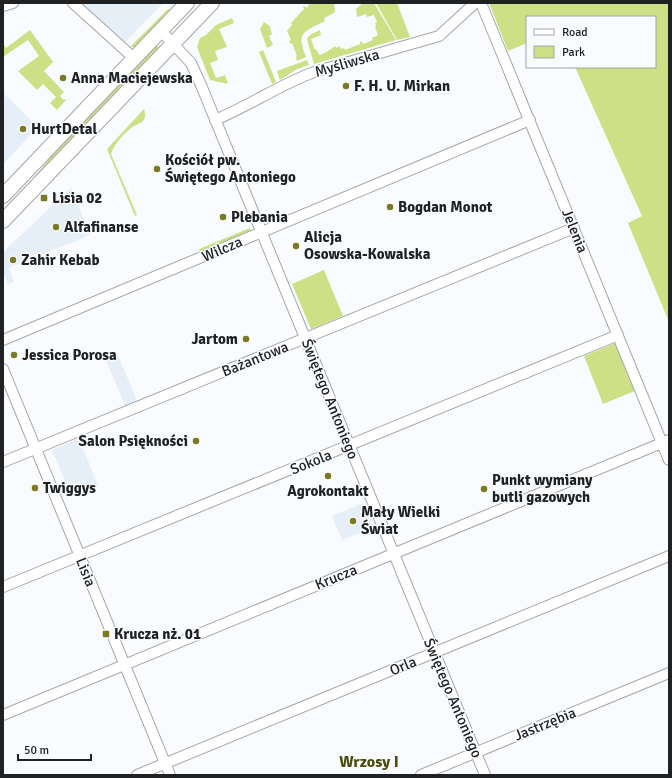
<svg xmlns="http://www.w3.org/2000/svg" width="672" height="778" viewBox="0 0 672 778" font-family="Signika,sans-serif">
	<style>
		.built { fill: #e6eff7 }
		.green { fill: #cde086 }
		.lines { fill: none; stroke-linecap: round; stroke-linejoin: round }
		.minor-casing { stroke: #a4a6a9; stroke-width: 12 }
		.secondary-casing { stroke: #a4a6a9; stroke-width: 16 }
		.minor { stroke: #fff; stroke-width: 10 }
		.secondary { stroke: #fff; stroke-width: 14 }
		.poi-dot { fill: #797a21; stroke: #f9fbfe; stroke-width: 1.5 }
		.labels { text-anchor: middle; stroke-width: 3; stroke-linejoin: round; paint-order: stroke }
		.street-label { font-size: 15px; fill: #202122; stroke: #f9fbfe }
		.poi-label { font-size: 15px; font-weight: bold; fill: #202122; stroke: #f9fbfe; text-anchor: start }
		.neighbourhood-label { font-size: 16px; font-weight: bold; fill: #4b4b0c; stroke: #f9fbfe }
	</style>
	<rect width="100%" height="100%" fill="#f9fbfe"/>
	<g class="built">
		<polygon points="81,3 163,3 125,42"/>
		<polygon points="3,93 38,127 3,164"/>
		<polygon points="71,188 90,235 9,268 14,282 8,284 5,277 3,277 3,252"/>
		<polygon points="118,355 137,401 125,406 106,360"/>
		<polygon points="79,438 98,486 72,497 52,450"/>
		<polygon points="363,503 374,527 342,540 332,516"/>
	</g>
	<g class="green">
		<path d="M 310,3 L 334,3 L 335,10 L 334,13 L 324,18 L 325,21 C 303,32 296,32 306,57 L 297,61 L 296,57 L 297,56 L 292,43 L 290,44 L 289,41 L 291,40 L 287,31 L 292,25 L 291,22 L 292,22 L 304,9 L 303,7 L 304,6 L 307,8 Z"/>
		<path d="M 363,3 L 374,3 L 396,40 L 314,64 L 307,39 L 310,35 L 320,30 L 321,35 L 311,39 L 315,50 L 317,50 L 319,55 C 326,53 330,50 335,46 L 336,48 L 340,46 L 341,49 L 344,48 L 345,50 L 360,44 L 360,42 L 362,41 L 363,44 L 373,40 L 372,38 L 378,35 L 375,27 L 376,26 L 375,23 L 377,22 L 374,15 L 367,17 L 366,14 L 357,17 L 356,9 Z"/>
		<polygon points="376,3 397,3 410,37 397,40"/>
		<polygon points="489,3 669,3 669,322 628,223 642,216 575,67 655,67 655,17 527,17 527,43 508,51"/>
		<polygon points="168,9 171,10 136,47 130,47"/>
		<polygon points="232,18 234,23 219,29 227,47 215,51 218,60 210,63 216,78 225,75 228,84 210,80 197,47 200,38 206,35 216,25"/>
		<polygon points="264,22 271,27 270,28 272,34 269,36 273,45 267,48 260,29"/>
		<polygon points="30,30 53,62 44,71 64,92 60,96 64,100 65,99 66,100 57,110 50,103 56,97 43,84 37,90 18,71 39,56 28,40 3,57 3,43 6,48"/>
		<polygon points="157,46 161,48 23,191 58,148 152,49"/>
		<polygon points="263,50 276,82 272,84 259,52"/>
		<polygon points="307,60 309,65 297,69 280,80 277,71"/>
		<path d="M 144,109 C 148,124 139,122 131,128 C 124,133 113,146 111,154 L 137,215 L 135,216 L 107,149 Z"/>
		<polygon points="250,228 251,231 200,252 199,249"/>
		<polygon points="324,270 343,316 311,329 292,284"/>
		<polygon points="615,343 635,391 603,404 584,356"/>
	</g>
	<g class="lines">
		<defs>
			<g id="minor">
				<polyline points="73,3 135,59"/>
				<polyline points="481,3 669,460"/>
				<polyline points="3,6 13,3"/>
				<path d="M 161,31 L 191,63 L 201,85 C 295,315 389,545 485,775"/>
				<path d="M 215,120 C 249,106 279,85 314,72 L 439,36 L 475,3"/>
				<polyline points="3,340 530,120"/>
				<polyline points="3,369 170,775"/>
				<polyline points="3,462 574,228"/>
				<polyline points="3,587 618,335"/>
				<polyline points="3,715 669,440"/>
				<polyline points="137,775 669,556"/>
				<polyline points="421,775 669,673"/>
			</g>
			<g id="secondary">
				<polyline points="3,196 187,3"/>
				<polyline points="3,221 212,3"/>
			</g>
		</defs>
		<use href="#minor" class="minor-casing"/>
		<use href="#secondary" class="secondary-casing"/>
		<use href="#minor" class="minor"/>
		<use href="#secondary" class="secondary"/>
	</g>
	<g class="poi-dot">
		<circle cx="63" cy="78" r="4"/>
		<circle cx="346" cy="86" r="4"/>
		<circle cx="23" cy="129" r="4"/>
		<circle cx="157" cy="169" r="4"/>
		<rect x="40" y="194" width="8" height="8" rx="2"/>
		<circle cx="390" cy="207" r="4"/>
		<circle cx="223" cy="217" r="4"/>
		<circle cx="56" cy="227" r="4"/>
		<circle cx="296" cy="246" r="4"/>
		<circle cx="13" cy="260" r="4"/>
		<circle cx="246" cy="339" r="4"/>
		<circle cx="14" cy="355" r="4"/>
		<circle cx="196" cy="441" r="4"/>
		<circle cx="328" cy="476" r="4"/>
		<circle cx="35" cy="488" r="4"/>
		<circle cx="484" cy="489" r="4"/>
		<circle cx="353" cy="521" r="4"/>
		<rect x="102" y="630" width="8" height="8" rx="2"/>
	</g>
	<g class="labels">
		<g class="street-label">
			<text transform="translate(347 63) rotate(-16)" y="5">Myśliwska</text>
			<text transform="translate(575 231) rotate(68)" y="5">Jelenia</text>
			<text transform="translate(222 249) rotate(-23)" y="5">Wilcza</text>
			<text transform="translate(255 359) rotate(-22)" y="5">Bażantowa</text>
			<text transform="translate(330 399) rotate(68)" y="5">Świętego Antoniego</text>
			<text transform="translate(311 462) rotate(-22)" y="5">Sokola</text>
			<text transform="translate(86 572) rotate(68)" y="5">Lisia</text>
			<text transform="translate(336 577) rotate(-22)" y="5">Krucza</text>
			<text transform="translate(403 666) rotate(-22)" y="5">Orla</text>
			<text transform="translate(453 698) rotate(67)" y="5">Świętego Antoniego</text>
			<text transform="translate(545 724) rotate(-22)" y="5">Jastrzębia</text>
		</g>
		<g class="poi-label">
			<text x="71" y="83">Anna Maciejewska</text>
			<text x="354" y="91">F. H. U. Mirkan</text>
			<text x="31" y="134">HurtDetal</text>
			<text x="165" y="165">Kościół pw.<tspan x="165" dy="17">Świętego Antoniego</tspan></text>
			<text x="52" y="203">Lisia 02</text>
			<text x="398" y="212">Bogdan Monot</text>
			<text x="231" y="222">Plebania</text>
			<text x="64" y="232">Alfafinanse</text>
			<text x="304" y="242">Alicja<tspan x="304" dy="17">Osowska-Kowalska</tspan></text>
			<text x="21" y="265">Zahir Kebab</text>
			<text x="238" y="344" text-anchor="end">Jartom</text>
			<text x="22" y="360">Jessica Porosa</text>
			<text x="188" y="446" text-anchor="end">Salon Psiękności</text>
			<text x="492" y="485">Punkt wymiany<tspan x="492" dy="17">butli gazowych</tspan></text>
			<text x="43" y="493">Twiggys</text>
			<text x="328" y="496" text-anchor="middle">Agrokontakt</text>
			<text x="361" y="517">Mały Wielki<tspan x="361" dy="17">Świat</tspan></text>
			<text x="114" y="639">Krucza nż. 01</text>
		</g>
		<g class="neighbourhood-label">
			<text x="369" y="767">Wrzosy I</text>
		</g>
	</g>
	<rect width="672" height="778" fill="none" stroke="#202122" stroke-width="8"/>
	<rect x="526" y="16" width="130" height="52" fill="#f9fbfe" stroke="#a2a4a6"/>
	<rect x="534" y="29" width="20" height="6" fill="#ffffff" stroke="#a2a4a6"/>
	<text x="562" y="36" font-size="12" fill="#202122">Road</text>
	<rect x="534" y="46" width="20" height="12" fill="#cde086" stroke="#a2a4a6"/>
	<text x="562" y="56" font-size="12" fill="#202122">Park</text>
	<path d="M18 754v6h73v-6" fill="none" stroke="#202122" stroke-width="2"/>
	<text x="24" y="754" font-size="12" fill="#202122" stroke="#f9fbfe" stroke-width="3" paint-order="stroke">50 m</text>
</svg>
